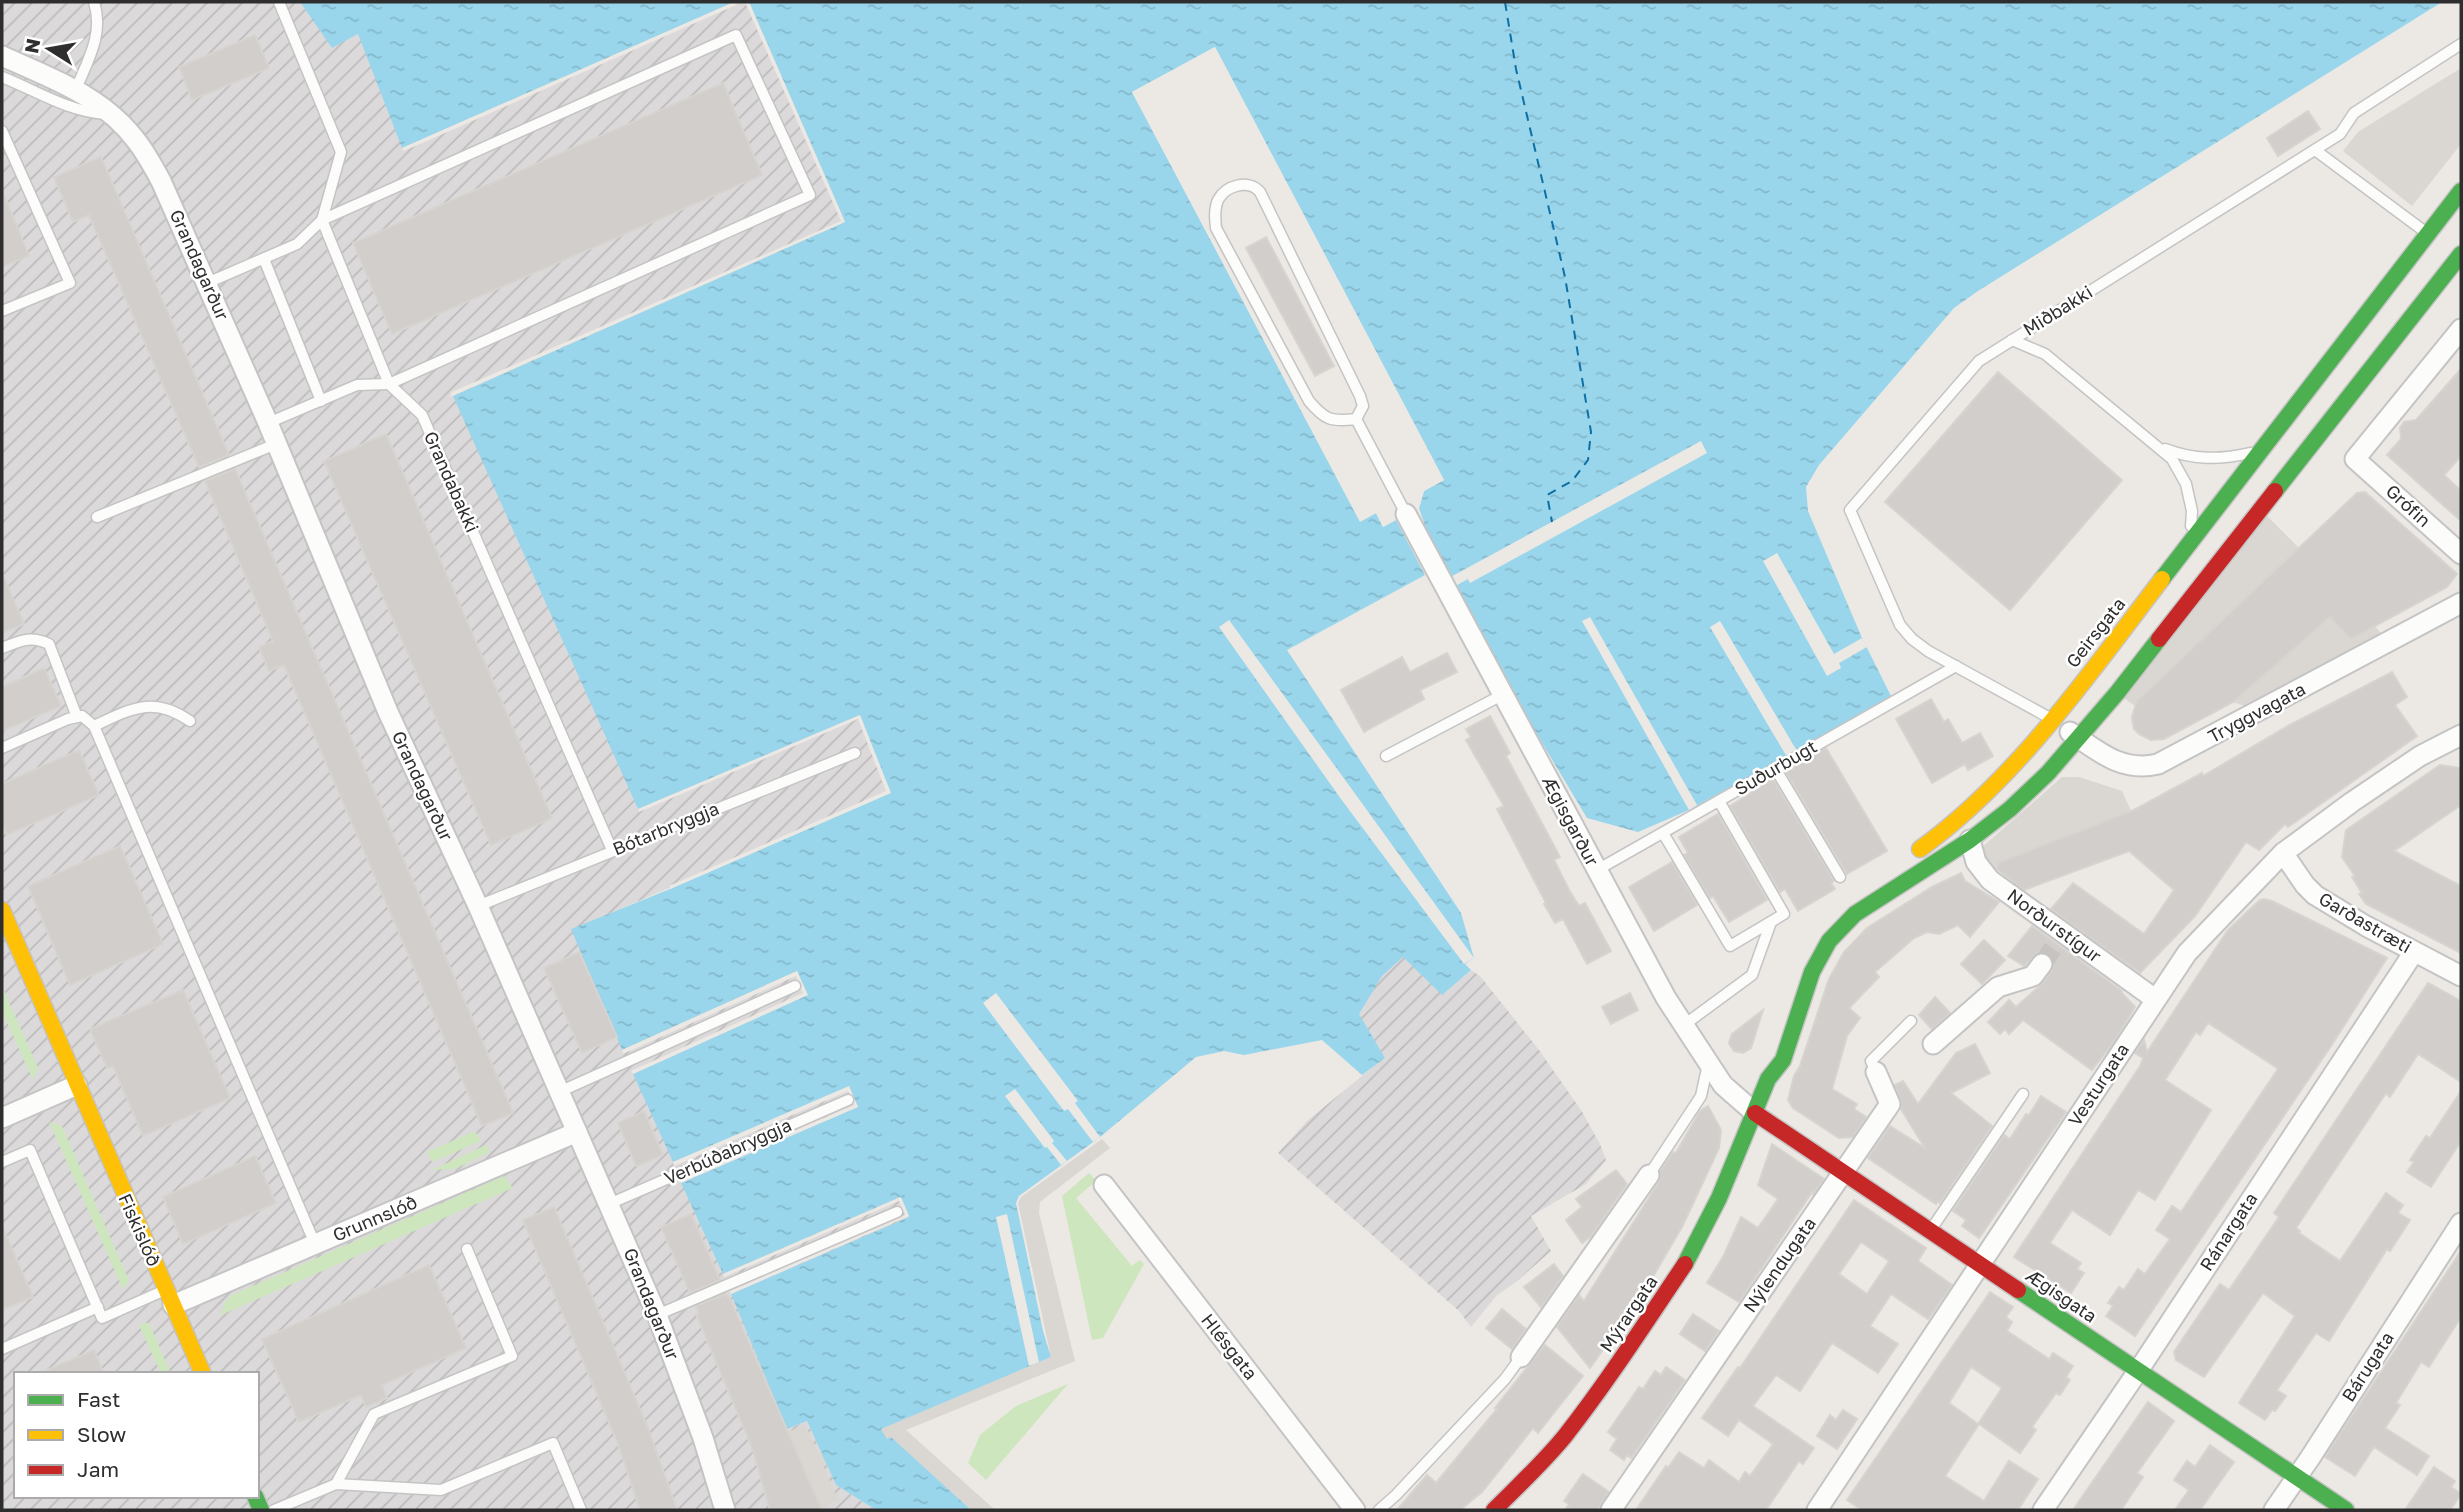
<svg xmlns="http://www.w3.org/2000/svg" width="2463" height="1512" viewBox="0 0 2463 1512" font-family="'Golos Text',sans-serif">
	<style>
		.industrial { fill: url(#industrial-furrows); fill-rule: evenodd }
		.grass { fill: #cee6be }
		.plaza { fill: #dad6d2 }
		.water { fill: url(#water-ripples) }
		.pier { fill: #ece8e4 }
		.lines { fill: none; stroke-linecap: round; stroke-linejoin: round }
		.ferry { stroke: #0d6fa3; stroke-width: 2; stroke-dasharray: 9 7; stroke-linecap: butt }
		.building { fill: #d1cecb; stroke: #d7d4d0; stroke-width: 2; fill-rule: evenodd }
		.street-tunnel { stroke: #c6c3c0; stroke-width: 19; stroke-dasharray: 19 10; stroke-linecap: butt }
		.lane-casing { stroke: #c5c4c5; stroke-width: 13 }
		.street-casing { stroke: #c5c4c5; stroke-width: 23 }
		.fast-casing { stroke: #c5c4c5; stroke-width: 19 }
		.slow-casing { stroke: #c5c4c5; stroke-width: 19 }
		.jam-casing { stroke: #c5c4c5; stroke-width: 19 }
		.lane { stroke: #fcfcfb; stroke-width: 10 }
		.street { stroke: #fcfcfb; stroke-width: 19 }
		.fast { stroke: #4caf50; stroke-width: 16 }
		.slow { stroke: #ffc107; stroke-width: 16 }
		.jam { stroke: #c62828; stroke-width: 16 }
		.labels { text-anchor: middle; stroke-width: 5; stroke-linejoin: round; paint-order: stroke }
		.street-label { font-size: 18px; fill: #2e2e2e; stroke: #fff }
	</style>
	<defs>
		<pattern id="industrial-furrows" width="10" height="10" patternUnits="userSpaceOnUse" patternTransform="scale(1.75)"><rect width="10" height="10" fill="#dcd9db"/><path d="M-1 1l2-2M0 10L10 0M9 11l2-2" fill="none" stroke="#bdbbbc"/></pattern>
		<pattern id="water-ripples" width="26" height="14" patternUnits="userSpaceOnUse" patternTransform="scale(1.75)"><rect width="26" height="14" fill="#99d6ec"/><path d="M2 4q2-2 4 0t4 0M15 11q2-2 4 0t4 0" fill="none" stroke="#84b8cb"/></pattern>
	</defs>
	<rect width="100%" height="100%" fill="#ece8e4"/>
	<g class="industrial">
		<path d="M 2,2 L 300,2 L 332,47 L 358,34 L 749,2 L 845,222 L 860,715 L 891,793 L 571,930 L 797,971 L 909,1216 L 787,1429 L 807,1421 L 836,1485 L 874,1509 L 971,1510 L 2,1510 ZM 16,1374 L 257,1374 L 257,1496 L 16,1496 Z"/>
		<polygon points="1403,956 1442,994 1471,970 1480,976 1539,1050 1581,1110 1600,1144 1606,1160 1586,1184 1531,1216 1551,1251 1516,1282 1497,1295 1471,1327 1459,1311 1278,1153 1308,1120 1384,1058 1358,1014 1382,976"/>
	</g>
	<g class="grass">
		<polygon points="2,986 38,1068 33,1080 2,1011"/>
		<polygon points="49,1122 62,1126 129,1281 123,1289"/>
		<polygon points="475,1131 481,1141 432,1162 427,1152"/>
		<polygon points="486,1145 490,1152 455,1169 432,1170"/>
		<polygon points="1089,1173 1096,1181 1076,1198 1132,1266 1140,1260 1144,1264 1103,1338 1092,1340 1062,1196"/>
		<polygon points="504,1176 513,1188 221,1315 224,1304 230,1296"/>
		<polygon points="146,1323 149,1323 171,1374 161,1374 139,1325"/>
		<polygon points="1068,1384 986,1480 968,1463 980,1435 1016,1406"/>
	</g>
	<g class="plaza">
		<polygon points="2461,68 2461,144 2412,206 2343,151 2358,132"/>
		<polygon points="2267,516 2299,548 2135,706 2124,698"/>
		<polygon points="2330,617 2351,639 2375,626 2383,636 2248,707 2233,702"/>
		<polygon points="2062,777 2079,777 2122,791 2131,811 1998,863 1996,872 1988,868 1980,849"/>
		<polygon points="1102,1139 1110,1148 1040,1202 1039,1213 1075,1361 906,1430 995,1510 971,1510 891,1438 823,1465 838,1500 821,1508 788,1432 805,1424 818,1453 1051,1357 1018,1203 1021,1197"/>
	</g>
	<g class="water">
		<polygon points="300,2 734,2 402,148 358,34 332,48"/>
		<polygon points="749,2 2442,2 1978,291 1954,308 1819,465 1806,487 1808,511 1862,638 1892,698 1689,810 1638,832 1587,818 1447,584 1439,568 1419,508 1424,491 1444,480 1215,47 1132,92 1360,521 1376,513 1383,527 1396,520 1425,575 1287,650 1461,913 1474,958 1465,964 1471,970 1442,995 1403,957 1382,976 1359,1014 1385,1058 1362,1075 1322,1040 1244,1055 1224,1051 1196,1057 1100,1137 1019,1196 1016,1203 1043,1331 1051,1357 881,1429 887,1439 891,1437 971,1510 876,1510 836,1485 807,1421 787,1429 731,1294 909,1217 900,1197 723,1274 681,1183 858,1107 849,1087 673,1162 633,1074 807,995 797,971 622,1050 571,929 670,889 890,793 860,715 638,809 453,396 845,222"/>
	</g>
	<g class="pier">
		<polygon points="734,2 738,2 736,5 404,151 402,148"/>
		<polygon points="745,2 749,2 845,222 450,397 452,392 841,221"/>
		<polygon points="1215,47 1444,480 1424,491 1419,508 1416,510 1421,489 1439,479 1213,52 1136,94 1362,517 1376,509 1384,522 1395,516 1399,518 1383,527 1376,513 1360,522 1132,92"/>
		<polygon points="1701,441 1707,453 1470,583 1468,579 1450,589 1445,580"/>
		<polygon points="1777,553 1834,654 1862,638 1867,647 1839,663 1841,668 1827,676 1763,561"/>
		<polygon points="1590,617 1697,805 1689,810 1582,621"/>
		<polygon points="1229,620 1356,795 1474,958 1464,964 1341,799 1219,627"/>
		<polygon points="1720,621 1797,751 1787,757 1710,627"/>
		<polygon points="860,715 891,793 670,889 669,886 886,791 858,719 639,812 638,809"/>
		<polygon points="797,971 808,995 633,1074 631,1071 803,993 796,976 623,1054 622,1050"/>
		<polygon points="996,993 1078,1101 1075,1103 1100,1137 1093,1142 1068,1109 1064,1111 983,1003"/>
		<polygon points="849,1086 858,1107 681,1183 680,1180 854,1105 848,1091 674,1166 673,1162"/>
		<polygon points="1015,1089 1054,1141 1052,1143 1067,1161 1061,1165 1047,1147 1045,1148 1005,1096"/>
		<polygon points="901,1197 909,1216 731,1294 730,1291 905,1215 899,1201 724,1277 723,1274"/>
		<polygon points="1007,1214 1039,1362 1029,1366 996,1217"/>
	</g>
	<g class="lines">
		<polyline class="ferry" points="1505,2 1516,69 1565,277 1591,432 1588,460 1572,481 1547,495 1552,522"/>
	</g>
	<g class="building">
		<polygon points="255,35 269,68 192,100 179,67"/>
		<polygon points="723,83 762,175 392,334 353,243"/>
		<polygon points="2308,111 2320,129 2278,156 2267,138"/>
		<polygon points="101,157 229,455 199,467 89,215 73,222 54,177"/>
		<polygon points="2,190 29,256 2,267"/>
		<polygon points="1266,237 1334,366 1315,376 1246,248"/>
		<polygon points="2461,369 2461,456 2444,475 2461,491 2461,521 2387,455 2401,439 2400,428 2404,422 2416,420"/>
		<polygon points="1998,372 2122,480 2010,610 1885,502"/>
		<polygon points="386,434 552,818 491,845 324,461"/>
		<polygon points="235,469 513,1113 482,1126 284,665 269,671 259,647 273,641 205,481"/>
		<polygon points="2365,492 2457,574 2447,587 2351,639 2330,617 2233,702 2164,739 2151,740 2139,734 2134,729 2132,717 2137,701 2357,493"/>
		<polygon points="2,573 24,624 2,633"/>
		<polygon points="1447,653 1457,672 1420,690 1424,699 1364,732 1341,690 1402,657 1410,672"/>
		<polygon points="44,668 61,706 2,731 2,687"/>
		<polygon points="2392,672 2407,697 2395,705 2417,736 2288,827 2285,824 2259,850 2246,842 2195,916 2140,973 2051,909 2073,883 2144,934 2174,890 2129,851 2024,890 1997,869 1998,863 2134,810 2202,773 2203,776 2288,726"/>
		<polygon points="1931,699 1944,722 1948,719 1962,743 1980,733 1993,756 1968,770 1965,764 1932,783 1896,719"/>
		<polygon points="1490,716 1510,753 1506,756 1560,857 1554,860 1569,890 1579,906 1585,903 1611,951 1587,964 1563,919 1555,923 1544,904 1546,903 1497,809 1504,806 1466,740 1471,737 1466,729"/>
		<polygon points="1826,748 1887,851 1847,874 1786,772"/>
		<polygon points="79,750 99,795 7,835 2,823 2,784"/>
		<polygon points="2440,765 2461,768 2461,805 2394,851 2461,886 2461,953 2366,904 2359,894 2362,893 2352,877 2355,876 2342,857 2346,830"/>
		<polygon points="1773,779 1834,881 1831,883 1835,889 1798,911 1785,889 1780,892 1730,806"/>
		<polygon points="1718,814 1767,900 1729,922 1713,896 1710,898 1684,855 1688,853 1679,837"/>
		<polygon points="120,846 163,944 70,985 28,886"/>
		<polygon points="1672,862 1697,905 1654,931 1629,887"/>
		<polygon points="1961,873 1965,881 1999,902 1970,937 1958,925 1939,934 1927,932 1914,938 1875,972 1879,977 1849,1008 1860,1018 1847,1036 1832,1089 1857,1104 1854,1109 1866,1117 1853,1137 1839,1138 1793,1108 1788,1100 1794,1076 1800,1066 1829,979 1844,952 1867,928 1932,887"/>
		<polygon points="2264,899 2272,901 2387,958 2331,1046 2135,1336 2106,1316 2113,1306 2108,1303 2119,1287 2124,1290 2138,1269 2145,1274 2170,1239 2156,1230 2172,1206 2181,1212 2278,1069 2274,1066 2208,1023 2200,1035 2196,1032 2165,1080 2211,1110 2155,1200 2138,1190 2110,1235 2072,1210 2050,1243 2081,1263 2077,1269 2084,1273 2071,1293 2014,1257 2140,1066 2143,1058 2135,1053 2144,1040 2147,1052 2228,930 2260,900"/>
		<polygon points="2032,926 2122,991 2121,992 2135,1007 2115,1040 2092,1070 2023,1020 2009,1034 2005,1029 2000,1034 1988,1022 2009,1000 2016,1007 2042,984 2052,971 2053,960 2044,952 2037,953 2024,966 2008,956"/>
		<polygon points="1984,940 2005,960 1982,984 1961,964"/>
		<polygon points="579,952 617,1037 582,1053 544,968"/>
		<polygon points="2428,983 2461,1001 2461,1082 2418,1054 2390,1097 2386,1093 2296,1228 2300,1231 2299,1233 2340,1261 2386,1193 2403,1205 2398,1213 2410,1220 2390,1251 2387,1249 2329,1341 2316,1333 2277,1390 2286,1396 2275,1411 2272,1410 2265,1420 2239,1403 2295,1316 2263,1293 2204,1377 2176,1360 2174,1352 2220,1284 2229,1290 2279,1217 2274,1213"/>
		<polygon points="183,990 230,1098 143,1136 113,1066 107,1068 90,1029"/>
		<polygon points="1630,993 1638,1010 1611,1024 1602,1007"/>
		<polygon points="1935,997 1950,1013 1932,1029 1919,1015"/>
		<polygon points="1763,1010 1751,1048 1743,1053 1734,1051 1729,1043 1732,1034"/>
		<polygon points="1975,1044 1990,1073 1951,1093 1992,1126 1940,1203 1938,1201 1936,1204 1868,1158 1890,1126 1925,1148 1901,1109 1901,1100 1895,1085 1903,1081 1918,1104 1956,1053"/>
		<polygon points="2461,1091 2461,1141 2431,1187 2407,1172 2414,1162 2410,1160 2426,1136 2430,1138"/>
		<polygon points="2041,1096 2066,1112 1979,1238 1962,1226 1966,1220 1953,1211 2004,1135 2010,1139 2026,1114 2029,1115"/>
		<polygon points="1708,1106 1721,1130 1719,1148 1683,1225 1647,1287 1590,1368 1557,1327 1579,1295 1584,1301 1659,1182 1660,1171 1673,1152 1676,1153 1700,1111"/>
		<polygon points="644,1111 663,1155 636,1166 618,1123"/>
		<polygon points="1772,1144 1824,1179 1813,1194 1812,1192 1739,1302 1707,1283 1724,1255 1741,1217 1758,1228 1778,1199 1758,1185"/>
		<polygon points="255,1156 276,1203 183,1244 163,1197"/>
		<polygon points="1616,1170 1627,1184 1591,1236 1582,1243 1566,1220 1582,1207 1576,1199"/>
		<path d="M 1854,1200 L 1926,1248 L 1918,1261 L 1952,1285 L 1928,1319 L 1891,1294 L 1870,1326 L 1898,1344 L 1878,1373 L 1832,1343 L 1800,1391 L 1776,1375 L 1753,1406 L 1814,1448 L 1803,1464 L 1799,1461 L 1766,1510 L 1636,1510 L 1666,1466 L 1668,1468 L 1679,1452 L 1704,1468 L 1709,1460 L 1739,1482 L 1745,1472 L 1750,1476 L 1773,1444 L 1739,1420 L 1728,1436 L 1702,1418 L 1738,1367 L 1740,1368 ZM 1861,1242 L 1889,1261 L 1867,1294 L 1839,1274 Z"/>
		<polygon points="554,1207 648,1428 677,1510 640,1510 617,1441 523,1220"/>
		<polygon points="691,1214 720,1280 690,1293 661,1227"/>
		<polygon points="2,1226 33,1297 2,1310"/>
		<polygon points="2461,1251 2461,1317 2429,1367 2421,1362 2396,1403 2400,1405 2385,1428 2429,1456 2417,1475 2374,1447 2355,1476 2325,1457"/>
		<polygon points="1554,1264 1563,1276 1541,1307 1524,1287"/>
		<polygon points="429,1265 466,1348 382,1385 387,1398 366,1407 361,1395 299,1422 262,1339"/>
		<path d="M 1990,1292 L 2013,1307 L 2006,1317 L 2012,1322 L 2007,1331 L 2049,1359 L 2053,1353 L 2073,1366 L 2066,1377 L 2070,1380 L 2060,1395 L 2056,1393 L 2032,1427 L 2036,1430 L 2020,1453 L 1979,1424 L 1945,1476 L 1984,1501 L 2009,1461 L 2038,1479 L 2018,1510 L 1862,1510 L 1847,1500 ZM 1971,1367 L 2002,1388 L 1978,1424 L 1949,1403 Z"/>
		<polygon points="726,1294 730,1299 822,1510 770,1510 753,1450 696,1314 699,1313 696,1306"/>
		<polygon points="1502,1309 1526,1329 1512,1349 1486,1328"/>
		<polygon points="1693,1314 1719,1331 1705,1351 1680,1334"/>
		<polygon points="1545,1345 1583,1376 1538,1433 1533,1428 1482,1492 1460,1510 1397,1510 1427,1475 1436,1483 1497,1409 1495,1408"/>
		<polygon points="94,1350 104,1374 38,1374"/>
		<polygon points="1666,1367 1685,1380 1631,1458 1627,1455 1624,1460 1610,1450 1617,1439 1608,1432 1639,1387 1643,1389 1655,1371 1661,1375"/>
		<polygon points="2148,1402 2174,1421 2137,1473 2143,1477 2121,1510 2073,1510"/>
		<polygon points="1843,1410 1857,1419 1837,1449 1817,1436 1830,1415 1836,1420"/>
		<polygon points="2210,1445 2234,1462 2200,1510 2175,1510 2189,1490 2174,1480 2187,1461 2195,1467"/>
		<polygon points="2434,1467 2455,1481 2451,1487 2461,1494 2450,1510 2405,1510"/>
		<polygon points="1583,1474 1609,1492 1597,1510 1565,1510 1569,1504 1564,1501"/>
	</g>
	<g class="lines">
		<polyline class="street-tunnel" points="2042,964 2056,944"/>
		<defs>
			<g id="lane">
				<polyline points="279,2 341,152 322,220 389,384 422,415 612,850"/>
				<path d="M 2,77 C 37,91 67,111 105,114"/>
				<path d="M 76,89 C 88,60 104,34 94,2"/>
				<polyline points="2,131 70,283 2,311"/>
				<polyline points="2315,150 2424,231"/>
				<polyline points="264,259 321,401"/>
				<polyline points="207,283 297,244 322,220 736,35 810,195 389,384 357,385 268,423"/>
				<polyline points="2012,340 2045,354 2172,459 2186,484 2192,511 2191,526"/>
				<path d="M 1356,419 C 1331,422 1325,420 1309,401 L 1216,228 C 1215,219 1214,209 1218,200 C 1226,185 1249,179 1260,192 L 1360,396 L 1363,406 L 1356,419 L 1406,514"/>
				<path d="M 2165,449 C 2194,460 2220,460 2250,453"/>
				<polyline points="97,517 276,444"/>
				<path d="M 2,648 C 20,641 30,635 49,644 L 77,717"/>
				<polyline points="2048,717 1928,651 1912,639 1900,625 1850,510 1979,361 2340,134 2354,113 2461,44"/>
				<path d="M 94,726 C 131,709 153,695 190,721"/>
				<polyline points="2,748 68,719 82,716 94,726 315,1244"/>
				<polyline points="1386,756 1502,695"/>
				<polyline points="1775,768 1840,877"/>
				<polyline points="1663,833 1730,946 1784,914 1719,801"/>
				<polyline points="1597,870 1956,666"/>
				<polyline points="478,906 855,753"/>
				<polyline points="1684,1025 1752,975 1771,922"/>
				<polyline points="1876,1072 1871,1061 1911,1021"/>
				<polyline points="559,1092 795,986"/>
				<polyline points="2,1162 30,1150 102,1318 165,1290"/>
				<polyline points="1649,1175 1701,1096 1708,1064"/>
				<polyline points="609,1204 848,1100"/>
				<polyline points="1932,1228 2023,1094"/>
				<polyline points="657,1315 897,1212"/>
				<polyline points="2,1349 98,1307"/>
				<polyline points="336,1484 374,1414 512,1356 467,1249"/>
				<polyline points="274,1510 336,1484 441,1490 553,1443 581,1510"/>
				<polyline points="1379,1510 1396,1495 1505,1379 1521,1357"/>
			</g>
			<g id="street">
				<path d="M 2,56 C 52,79 104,96 138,143 C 147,155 154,168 161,181 L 268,423 L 388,712 L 478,906 L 657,1315 L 703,1438 L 725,1510"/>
				<polyline points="2461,329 2355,459 2461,554"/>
				<polyline points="1406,514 1666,998 1723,1085 1755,1113"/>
				<path d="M 2070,732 C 2098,751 2122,773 2158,764 L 2461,603"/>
				<polyline points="1970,840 1976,862 1990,880 2155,999"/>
				<polyline points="2283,853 2305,885 2315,895 2366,926 2461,976"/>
				<polyline points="1933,1044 1998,987 2033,976 2042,964"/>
				<polyline points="2,1118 77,1085"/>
				<polyline points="1104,1185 1355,1510"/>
				<polyline points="173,1305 577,1132"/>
				<polyline points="1521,1357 1649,1175"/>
				<polyline points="1611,1510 1890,1104 1876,1072"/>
				<polyline points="1817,1510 2187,953 2283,853 2352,802 2420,756 2461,735"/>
				<polyline points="2043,1510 2138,1371 2414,952"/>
				<polyline points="2274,1510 2310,1458 2461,1223"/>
			</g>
			<g id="fast">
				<polyline points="2275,491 2461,254"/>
				<polyline points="2162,579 2461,191"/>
				<polyline points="1685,1264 1719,1198 1768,1079 1783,1060 1812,972 1829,941 1855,914 1970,840 2010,809 2048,773 2117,693 2159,639"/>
				<polyline points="2018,1290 2346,1510"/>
				<polyline points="255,1496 261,1510"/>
			</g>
			<g id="slow">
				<path d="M 1920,849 C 2017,779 2090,673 2162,579"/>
				<polyline points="2,910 203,1374"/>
			</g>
			<g id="jam">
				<polyline points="2159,639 2275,491"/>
				<polyline points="1755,1113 2018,1290"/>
				<path d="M 1494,1510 C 1518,1486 1543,1463 1565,1436 C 1608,1381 1646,1322 1685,1264"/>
			</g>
		</defs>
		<use href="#lane" class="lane-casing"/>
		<use href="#street" class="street-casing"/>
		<use href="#fast" class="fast-casing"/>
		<use href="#slow" class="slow-casing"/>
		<use href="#jam" class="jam-casing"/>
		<use href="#lane" class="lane"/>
		<use href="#street" class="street"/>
		<use href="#fast" class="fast"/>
		<use href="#slow" class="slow"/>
		<use href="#jam" class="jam"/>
	</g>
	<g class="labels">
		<g class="street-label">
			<text transform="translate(199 265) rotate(66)" y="6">Grandagarður</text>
			<text transform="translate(2058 311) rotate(-32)" y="6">Miðbakki</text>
			<text transform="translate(451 482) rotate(66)" y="6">Grandabakki</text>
			<text transform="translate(2408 506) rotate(42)" y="6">Grófin</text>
			<text transform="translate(2096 633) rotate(-52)" y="6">Geirsgata</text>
			<text transform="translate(2257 713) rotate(-28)" y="6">Tryggvagata</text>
			<text transform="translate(1776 768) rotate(-30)" y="6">Suðurbugt</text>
			<text transform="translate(422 786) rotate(65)" y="6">Grandagarður</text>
			<text transform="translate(1570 821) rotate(62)" y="6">Ægisgarður</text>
			<text transform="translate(666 829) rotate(-22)" y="6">Bótarbryggja</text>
			<text transform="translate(2365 923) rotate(30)" y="6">Garðastræti</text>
			<text transform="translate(2054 926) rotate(36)" y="6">Norðurstígur</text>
			<text transform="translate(2099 1085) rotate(-57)" y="6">Vesturgata</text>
			<text transform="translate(728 1152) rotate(-24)" y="6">Verbúðabryggja</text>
			<text transform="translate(375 1219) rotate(-23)" y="6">Grunnslóð</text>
			<text transform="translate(139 1230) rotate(66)" y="6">Fiskislóð</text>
			<text transform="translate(2229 1232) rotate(-57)" y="6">Ránargata</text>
			<text transform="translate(1780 1265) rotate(-55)" y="6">Nýlendugata</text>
			<text transform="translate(2061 1296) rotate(34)" y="6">Ægisgata</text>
			<text transform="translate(651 1304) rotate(68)" y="6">Grandagarður</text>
			<text transform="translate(1629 1314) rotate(-56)" y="6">Mýrargata</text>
			<text transform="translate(1229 1347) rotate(52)" y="6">Hlésgata</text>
			<text transform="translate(2368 1367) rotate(-57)" y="6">Bárugata</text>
		</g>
	</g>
	<rect width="2463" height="1512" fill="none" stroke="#2e2e2e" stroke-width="7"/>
	<rect x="14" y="1372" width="245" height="126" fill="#ffffff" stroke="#ababab" stroke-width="2"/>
	<rect x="28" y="1395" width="35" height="10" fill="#4caf50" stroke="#ababab" stroke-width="2"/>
	<text x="77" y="1407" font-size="21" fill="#2e2e2e">Fast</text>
	<rect x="28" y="1430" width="35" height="10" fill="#ffc107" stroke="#ababab" stroke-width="2"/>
	<text x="77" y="1442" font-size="21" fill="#2e2e2e">Slow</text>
	<rect x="28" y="1465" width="35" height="10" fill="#c62828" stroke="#ababab" stroke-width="2"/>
	<text x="77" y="1477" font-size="21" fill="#2e2e2e">Jam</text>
	<g transform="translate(49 49) rotate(281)" stroke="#ffffff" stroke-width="5" paint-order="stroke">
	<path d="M0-5L12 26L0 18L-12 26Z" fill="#2e2e2e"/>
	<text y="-10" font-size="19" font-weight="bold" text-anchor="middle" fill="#2e2e2e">N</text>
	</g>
</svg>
